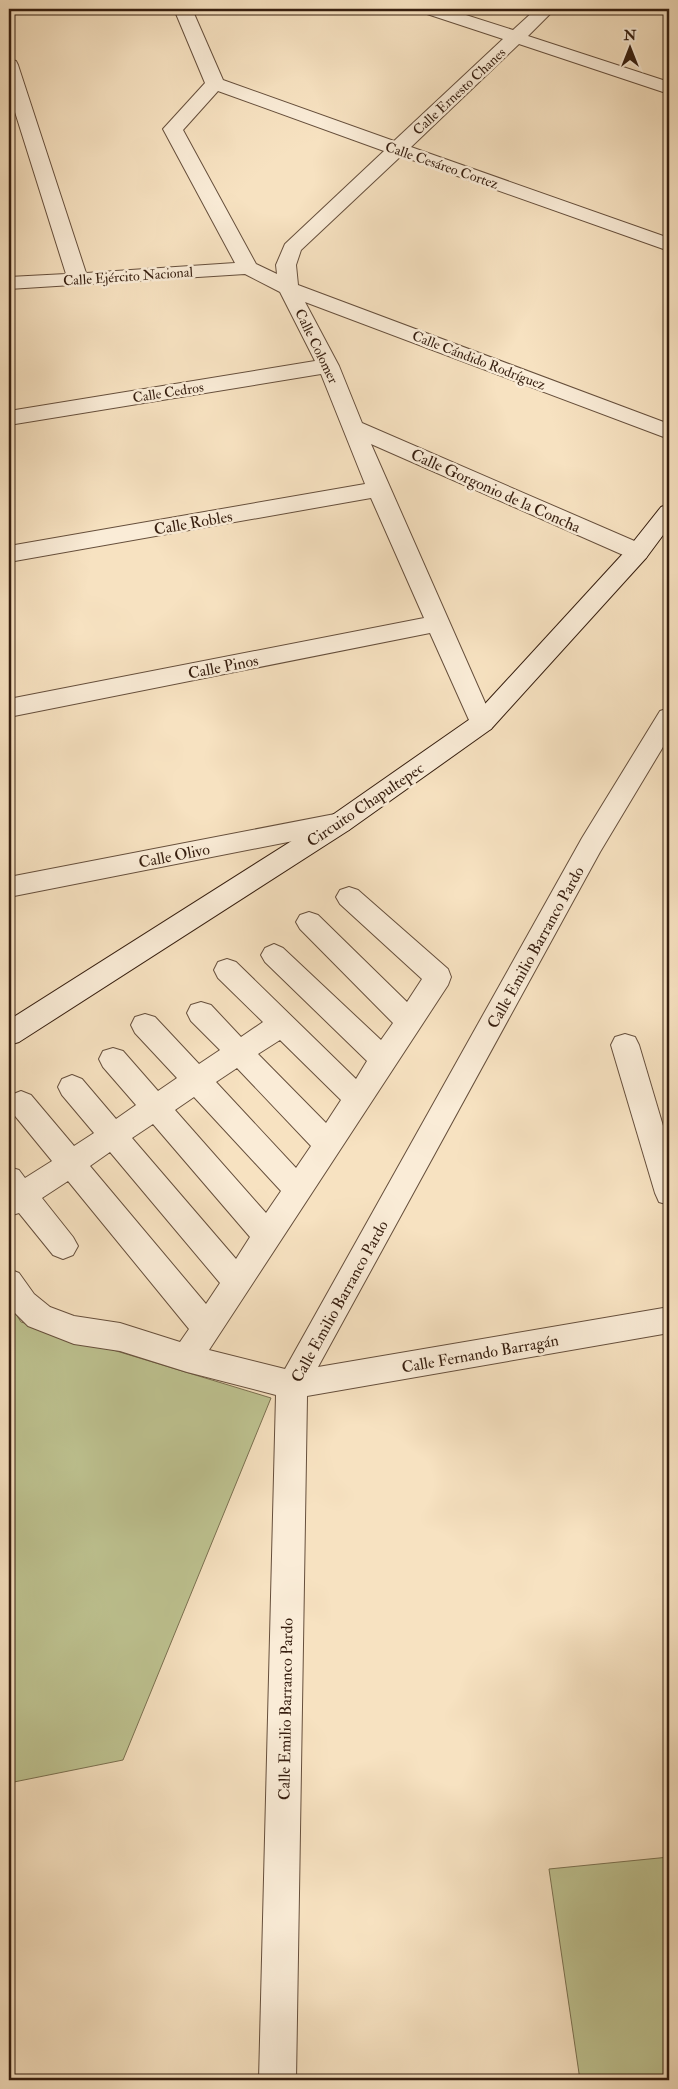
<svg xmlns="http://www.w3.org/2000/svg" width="678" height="2089" viewBox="0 0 678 2089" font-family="'IM FELL Double Pica',serif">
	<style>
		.green { fill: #bec391; stroke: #7a7050 }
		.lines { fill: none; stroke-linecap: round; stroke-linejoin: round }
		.street-casing { stroke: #664f3c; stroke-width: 2 }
		.secondary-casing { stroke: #361e0f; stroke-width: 2 }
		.street { fill: #faecd7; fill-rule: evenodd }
		.secondary { fill: #faecd7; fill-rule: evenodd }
		.labels { text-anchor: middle; stroke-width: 5; stroke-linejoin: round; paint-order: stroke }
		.far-street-label { font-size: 14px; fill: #361e0f; stroke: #faecd7 }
		.street-label { font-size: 16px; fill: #361e0f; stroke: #faecd7 }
	</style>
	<rect width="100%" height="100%" fill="#f7e2c1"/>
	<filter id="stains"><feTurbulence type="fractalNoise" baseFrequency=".004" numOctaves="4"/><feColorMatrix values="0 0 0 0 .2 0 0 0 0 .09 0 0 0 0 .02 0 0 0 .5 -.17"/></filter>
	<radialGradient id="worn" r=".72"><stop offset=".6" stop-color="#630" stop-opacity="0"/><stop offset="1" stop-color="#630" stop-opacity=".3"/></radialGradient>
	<g class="green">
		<polygon points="9,1303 21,1322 271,1398 123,1760 9,1783"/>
		<polygon points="669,1857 669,2080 580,2080 549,1869"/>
	</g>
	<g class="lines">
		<defs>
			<g id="street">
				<path d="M 174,9 L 192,9 L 223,80 L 394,141 L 503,39 L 424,13 L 421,9 L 447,9 L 513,30 L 536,9 L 555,9 L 528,36 L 669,82 L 669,94 L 519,44 L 411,147 L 669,238 L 669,251 L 401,156 L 301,250 L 296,265 L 298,285 L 669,424 L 669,439 L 305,302 L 339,366 L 362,423 L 646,546 L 649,552 L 646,558 L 638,560 L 630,558 L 371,444 L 494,723 L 491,729 L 482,732 L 473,729 L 430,633 L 9,717 L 9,699 L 424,618 L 371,498 L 9,562 L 9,546 L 365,484 L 321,374 L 9,425 L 9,411 L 315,361 L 280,292 L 245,274 L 9,289 L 9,277 L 66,274 L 9,93 L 9,59 L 16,61 L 18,65 L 86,273 L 235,263 L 163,129 L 205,83 ZM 218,91 L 384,151 L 285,244 L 276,265 L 277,274 L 256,264 L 183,130 Z"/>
				<path d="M 669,708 L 669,737 L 600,852 L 318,1367 L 669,1307 L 669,1333 L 307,1396 L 296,2080 L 259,2080 L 276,1395 L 187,1372 L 120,1351 L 74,1344 L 28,1326 L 9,1307 L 9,1269 L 19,1273 L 34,1294 L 50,1307 L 74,1316 L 120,1323 L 180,1342 L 189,1329 L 68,1181 L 42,1198 L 73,1237 L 78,1246 L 73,1255 L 63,1259 L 53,1255 L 19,1213 L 9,1216 L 9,1167 L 19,1170 L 25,1178 L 52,1161 L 11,1111 L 9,1099 L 11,1095 L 21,1091 L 31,1095 L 74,1146 L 94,1133 L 62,1095 L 58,1087 L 62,1079 L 72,1075 L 82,1079 L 116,1119 L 136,1105 L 103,1067 L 99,1059 L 103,1051 L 113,1048 L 123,1051 L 158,1091 L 177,1078 L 135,1033 L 131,1025 L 135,1017 L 145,1014 L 155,1017 L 199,1064 L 220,1050 L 191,1021 L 187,1013 L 191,1005 L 201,1002 L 211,1005 L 241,1037 L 263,1022 L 218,978 L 214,970 L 218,962 L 227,959 L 236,962 L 356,1079 L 367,1061 L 265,962 L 261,955 L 265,948 L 274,944 L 283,948 L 381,1040 L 393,1023 L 300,929 L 296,922 L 300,915 L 309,912 L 318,915 L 407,1002 L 422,979 L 340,904 L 336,897 L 340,890 L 349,887 L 358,890 L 448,969 L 451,977 L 448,985 L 209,1350 L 285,1369 L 582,838 L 660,711 ZM 280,1040 L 341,1100 L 326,1123 L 258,1054 ZM 237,1068 L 311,1146 L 296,1168 L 216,1082 ZM 194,1097 L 281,1191 L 266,1213 L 175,1110 ZM 153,1124 L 250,1237 L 236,1259 L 132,1138 ZM 110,1152 L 220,1283 L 206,1304 L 90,1166 Z"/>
				<polygon points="340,813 349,816 353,823 349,830 9,897 9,877"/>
				<polygon points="625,1034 635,1037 639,1045 669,1146 669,1205 659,1202 655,1193 611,1045 615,1037"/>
			</g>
			<polygon id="secondary" points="669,504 669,527 646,558 491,729 349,830 19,1042 9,1045 9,1020 331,816 473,717 630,546 661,507"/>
		</defs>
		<use href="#street" class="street-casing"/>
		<use href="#secondary" class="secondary-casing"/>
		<use href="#street" class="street"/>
		<use href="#secondary" class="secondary"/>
	</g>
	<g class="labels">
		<g class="far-street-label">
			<text transform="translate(459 91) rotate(-43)" y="5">Calle Ernesto Chanes</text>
			<text transform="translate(442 165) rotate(19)" y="5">Calle Cesáreo Cortez</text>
			<text transform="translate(128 276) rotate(-4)" y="5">Calle Ejército Nacional</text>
			<text transform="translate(317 346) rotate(64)" y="5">Calle Colomer</text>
			<text transform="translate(479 360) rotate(21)" y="5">Calle Cándido Rodríguez</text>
			<text transform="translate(168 392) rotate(-9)" y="5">Calle Cedros</text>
		</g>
		<g class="street-label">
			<text transform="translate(496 490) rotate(24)" y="6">Calle Gorgonio de la Concha</text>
			<text transform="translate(193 522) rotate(-10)" y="6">Calle Robles</text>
			<text transform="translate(223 666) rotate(-11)" y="6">Calle Pinos</text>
			<text transform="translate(365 804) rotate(-34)" y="6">Circuito Chapultepec</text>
			<text transform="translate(174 855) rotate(-11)" y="6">Calle Olivo</text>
			<text transform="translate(535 947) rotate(-61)" y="6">Calle Emilio Barranco Pardo</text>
			<text transform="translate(339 1301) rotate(-61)" y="6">Calle Emilio Barranco Pardo</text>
			<text transform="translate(480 1353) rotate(-10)" y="6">Calle Fernando Barragán</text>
			<text transform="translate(285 1709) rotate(-89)" y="6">Calle Emilio Barranco Pardo</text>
		</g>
	</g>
	<rect width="678" height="2089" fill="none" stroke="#f7e2c1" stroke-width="30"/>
	<rect x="10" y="10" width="658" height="2069" fill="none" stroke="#361e0f" stroke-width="2.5"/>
	<rect x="15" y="15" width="648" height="2059" fill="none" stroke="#361e0f"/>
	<g transform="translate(630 48)" stroke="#faecd7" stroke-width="4" paint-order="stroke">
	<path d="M0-4L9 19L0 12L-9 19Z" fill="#361e0f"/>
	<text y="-8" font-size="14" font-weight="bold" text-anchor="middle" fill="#361e0f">N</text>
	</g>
	<rect width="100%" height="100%" filter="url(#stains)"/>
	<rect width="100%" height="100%" fill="url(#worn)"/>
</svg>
